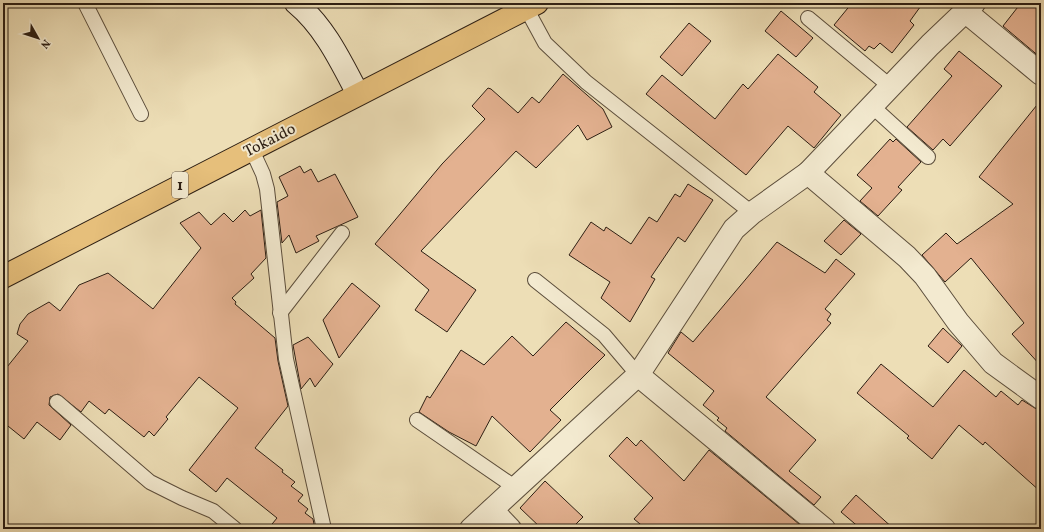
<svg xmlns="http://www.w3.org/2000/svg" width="1044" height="532" viewBox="0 0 1044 532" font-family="Vollkorn,serif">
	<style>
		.building { fill: #e3b190; stroke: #2c1e13 }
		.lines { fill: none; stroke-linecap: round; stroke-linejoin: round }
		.lane-casing { stroke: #5c4e3c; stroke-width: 16 }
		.street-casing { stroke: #5c4e3c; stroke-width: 24 }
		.secondary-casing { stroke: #2c1e13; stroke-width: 24 }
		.highway-casing { stroke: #2c1e13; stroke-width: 24 }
		.lane { stroke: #f3ead0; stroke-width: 14 }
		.street { stroke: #f3ead0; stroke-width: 22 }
		.secondary { stroke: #f3ead0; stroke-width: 22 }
		.highway { stroke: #e6bf7b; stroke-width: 22 }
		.labels { text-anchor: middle; stroke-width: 4; stroke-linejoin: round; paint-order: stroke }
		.shield { fill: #f3ead0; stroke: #685b4c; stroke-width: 1 }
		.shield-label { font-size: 15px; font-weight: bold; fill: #2c1e13 }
		.street-label { font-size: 16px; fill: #2c1e13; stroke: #f3ead0 }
	</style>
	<rect width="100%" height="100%" fill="#eddeb6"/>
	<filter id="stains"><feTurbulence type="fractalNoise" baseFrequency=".005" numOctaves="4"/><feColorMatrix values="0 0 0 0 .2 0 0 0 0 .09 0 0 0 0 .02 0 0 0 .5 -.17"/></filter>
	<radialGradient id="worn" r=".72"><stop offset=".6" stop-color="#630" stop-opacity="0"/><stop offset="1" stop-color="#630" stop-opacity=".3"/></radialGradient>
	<g class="building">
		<polygon points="852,3 923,3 910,21 914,25 892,53 880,43 874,49 869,46 865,51 834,25"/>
		<polygon points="1021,3 1041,3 1041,58 1003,26"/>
		<polygon points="781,11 813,38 796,57 765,31"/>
		<polygon points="689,23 711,41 682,76 660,57"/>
		<polygon points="959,51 1002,86 950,146 943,139 933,150 907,127 952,76 944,69"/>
		<polygon points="778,54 818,87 814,92 841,115 814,148 788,126 746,175 646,94 662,75 715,119 743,84 748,89"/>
		<polygon points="563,74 603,109 612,127 587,140 578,125 536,168 516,151 421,251 476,290 447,332 415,310 429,290 375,244 442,164 485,119 472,106 488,88 491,89 518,113 532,97 539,103"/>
		<polygon points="1041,100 1041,366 1012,334 1024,323 971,258 945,282 922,255 946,233 957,244 1013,204 979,177"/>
		<polygon points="890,139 893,142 896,139 921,162 898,187 902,190 878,216 860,201 872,188 857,175"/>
		<polygon points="300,166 304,173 311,169 318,182 335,174 358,217 316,236 319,241 296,253 289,235 282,243 277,202 288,196 279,177"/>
		<polygon points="688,184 713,200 685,242 678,237 651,277 655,279 630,322 601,298 610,282 569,255 591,222 604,231 606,227 631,244 649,217 657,222 675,194 680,197"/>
		<polygon points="245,210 250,216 261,210 266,258 251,274 254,278 232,298 236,302 235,304 275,338 278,361 288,406 255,448 283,470 282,472 295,482 291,486 303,495 298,501 308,509 305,513 313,519 315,529 268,529 277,518 227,478 216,492 189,470 238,408 199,377 166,417 168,419 154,436 149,431 144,437 109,409 105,414 89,401 81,412 58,394 50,397 49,405 71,425 60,440 37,422 24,439 3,422 3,372 28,341 17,334 20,324 28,314 49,302 60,311 79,285 108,273 153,309 201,248 180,223 199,212 211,225 224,213 233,222"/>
		<polygon points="844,220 861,234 841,255 824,241"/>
		<polygon points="777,242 825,273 836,259 855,274 825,309 831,314 827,320 831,323 766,397 816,440 789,471 821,497 814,505 725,431 727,428 717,420 719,418 703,405 714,391 668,353 681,332 693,342"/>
		<polygon points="352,283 380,306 339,358 323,320"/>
		<polygon points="566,322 605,355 550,410 561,420 530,452 492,416 476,446 449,432 419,412 427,396 430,398 461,350 484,365 512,336 533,356"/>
		<polygon points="943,328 962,346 948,363 928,346"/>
		<polygon points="308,337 333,364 315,387 310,378 301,389 293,345"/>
		<polygon points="881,364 933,407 964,370 996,397 1001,391 1018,405 1022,400 1038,410 1041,412 1041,492 985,442 983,445 959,425 932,459 907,438 909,436 857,393"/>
		<polygon points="627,437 636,446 641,440 684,481 709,450 799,524 795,529 646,529 634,519 653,498 609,456"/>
		<polygon points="545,481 583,517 571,529 542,529 520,508"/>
		<polygon points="856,495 894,529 861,529 841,512"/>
	</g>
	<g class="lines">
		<defs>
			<g id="lane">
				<polyline points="85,3 141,114"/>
				<polyline points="526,8 545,43 586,82 752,213"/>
				<polyline points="808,18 891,87"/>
				<polyline points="873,107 928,157"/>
				<polyline points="251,148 263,174 267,189 286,359 324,529"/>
				<polyline points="535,280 604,335 638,375"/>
				<polyline points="280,313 342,233"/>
				<polyline points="57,402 150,482 182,498 213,511 235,529"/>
				<polyline points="417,420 516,488"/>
			</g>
			<g id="street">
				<polyline points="966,12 1041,74"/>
				<polyline points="808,173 907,257 925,276 958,322 993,363 1041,398"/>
				<polyline points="638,375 824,529"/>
				<polyline points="492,510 510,529"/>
				<polyline points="471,529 638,375 734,229 752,213 808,173 930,45 974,3"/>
			</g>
			<path id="secondary" d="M 296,3 C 325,27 341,62 358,94"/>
			<polyline id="highway" points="3,277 537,3"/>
		</defs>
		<use href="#lane" class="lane-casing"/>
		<use href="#street" class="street-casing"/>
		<use href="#secondary" class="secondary-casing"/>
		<use href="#highway" class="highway-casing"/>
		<use href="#lane" class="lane"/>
		<use href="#street" class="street"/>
		<use href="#secondary" class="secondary"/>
		<use href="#highway" class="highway"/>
	</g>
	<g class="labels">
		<rect class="shield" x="172" y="172" width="16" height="26" rx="3"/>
		<g class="shield-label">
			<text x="180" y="190">1</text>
		</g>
		<g class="street-label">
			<text transform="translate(269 139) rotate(-27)" y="6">Tokaido</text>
		</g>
	</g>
	<rect width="1044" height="532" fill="none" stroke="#eddeb6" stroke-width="16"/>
	<rect x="4" y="4" width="1036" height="524" fill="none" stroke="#2c1e13" stroke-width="2"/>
	<rect x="8" y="8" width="1028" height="516" fill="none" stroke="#2c1e13"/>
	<g transform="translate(38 38) rotate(129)" stroke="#f3ead0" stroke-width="3" paint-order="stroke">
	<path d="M0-3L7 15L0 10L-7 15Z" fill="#2c1e13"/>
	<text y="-6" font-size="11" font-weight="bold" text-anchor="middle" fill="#2c1e13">N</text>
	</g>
	<rect width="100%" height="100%" filter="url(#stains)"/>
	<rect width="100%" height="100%" fill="url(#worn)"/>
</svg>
